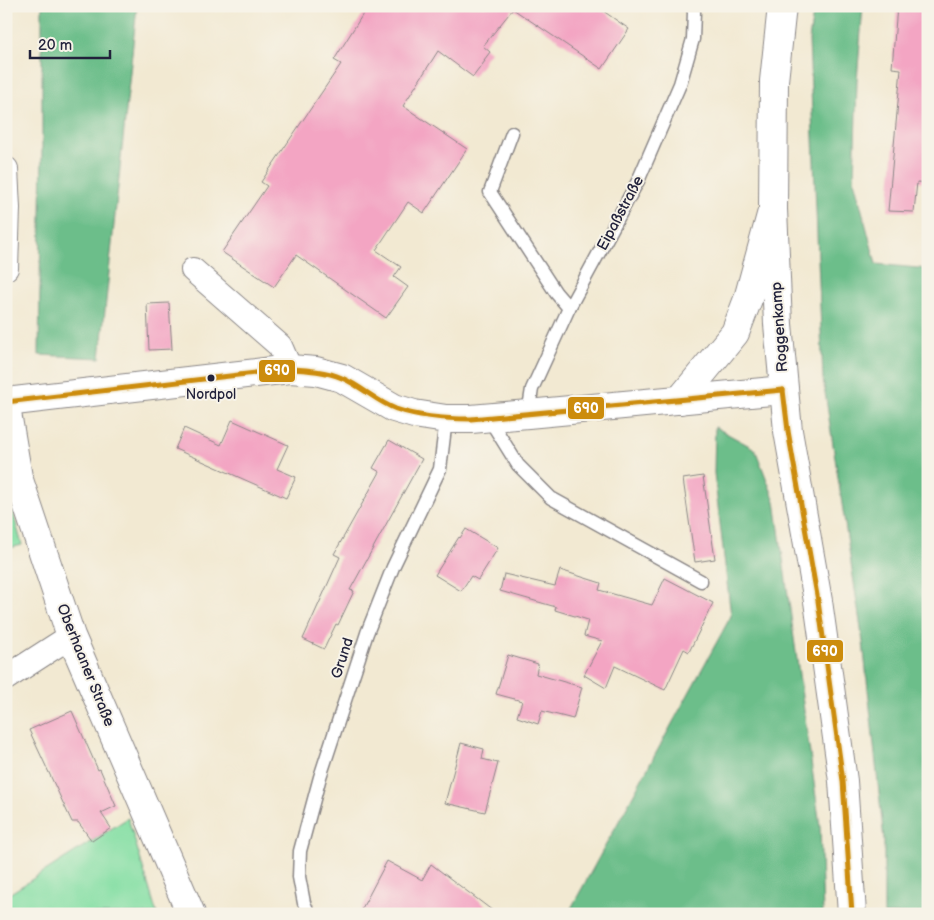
<svg xmlns="http://www.w3.org/2000/svg" width="934" height="920" viewBox="0 0 934 920" font-family="'Balsamiq Sans',sans-serif">
	<style>
		.green { fill: #86dfa5; stroke: #548070 }
		.forest { fill: #6cbe8a; stroke: #477062 }
		.building { fill: #f3a5c3 }
		.lines { fill: none; stroke-linecap: round; stroke-linejoin: round }
		.lane-casing { stroke: #8a8686; stroke-width: 15 }
		.street-casing { stroke: #8a8686; stroke-width: 26 }
		.secondary-casing { stroke: #8a8686; stroke-width: 30 }
		.primary-casing { stroke: #8a8686; stroke-width: 30 }
		.lane { stroke: #fff; stroke-width: 12 }
		.street { stroke: #fff; stroke-width: 24 }
		.secondary { stroke: #fff; stroke-width: 28 }
		.primary { stroke: #fff; stroke-width: 28 }
		.bus-1-casing { stroke: #f7f3e8; stroke-width: 9 }
		.bus-1 { stroke: #cc8c0c; stroke-width: 5 }
		.bus-dot { fill: #22223b; stroke: #f7f3e8; stroke-width: 2 }
		.labels { text-anchor: middle; stroke-width: 4; stroke-linejoin: round; paint-order: stroke }
		.bus-label { font-size: 14px; fill: #22223b; stroke: #f7f3e8 }
		.street-label { font-size: 15px; fill: #22223b; stroke: #f7f3e8 }
		.line-badge { stroke: #f7f3e8; stroke-width: 2 }
		.badge-label { font-size: 14px; text-anchor: middle; font-weight: bold; fill: #fff }
	</style>
	<rect width="100%" height="100%" fill="#f7f3e8"/>
	<filter id="ink" filterUnits="userSpaceOnUse"><feTurbulence type="fractalNoise" baseFrequency=".02" numOctaves="2"/><feDisplacementMap in="SourceGraphic" scale="10" xChannelSelector="R" yChannelSelector="G"/><feConvolveMatrix kernelMatrix="1 2 1 2 8 2 1 2 1" color-interpolation-filters="sRGB"/></filter>
	<filter id="wash" filterUnits="userSpaceOnUse"><feTurbulence type="fractalNoise" baseFrequency=".0096" numOctaves="4" result="noise"/><feDisplacementMap in="SourceGraphic" scale="20" xChannelSelector="R" yChannelSelector="G"/><feGaussianBlur stdDeviation="1.12" result="paint"/><feColorMatrix in="noise" values="0 0 0 0 0 0 0 0 0 0 0 0 0 0 0 0 0 1.4 0 .05"/><feComposite in="paint" operator="in"/></filter>
	<g filter="url(#wash)">
		<rect width="100%" height="100%" fill="#f2e9d2"/>
		<g class="green">
			<polygon points="6,487 22,545 6,549"/>
			<polygon points="128,818 157,914 6,914 6,896"/>
		</g>
		<g class="forest">
			<polygon points="42,6 137,6 100,358 39,355 42,147"/>
			<polygon points="814,6 863,6 857,80 854,180 876,264 928,269 928,914 884,914 884,840 863,642 823,379 809,40"/>
			<polygon points="715,427 755,449 775,501 820,826 823,914 568,914 731,616 714,473"/>
		</g>
		<g id="blocks">
			<g class="building">
				<polygon points="368,6 596,6 629,29 602,69 513,9 483,46 490,52 484,60 485,61 473,77 438,51 403,106 467,149 424,213 408,202 376,250 401,267 394,277 408,287 386,318 296,255 274,287 222,252 267,186 261,182 341,64 334,60"/>
				<polygon points="897,6 928,6 928,183 917,182 914,212 888,211 901,69 892,68"/>
				<polygon points="169,303 172,349 149,350 147,304"/>
				<polygon points="232,420 288,445 277,469 296,477 286,498 175,449 184,428 221,445"/>
				<polygon points="389,440 422,459 350,590 354,591 338,625 336,624 324,649 303,639 340,557 334,554 380,472 373,468"/>
				<polygon points="703,476 715,559 695,562 683,479"/>
				<polygon points="466,529 498,548 478,580 471,576 461,591 435,575 459,537 460,538"/>
				<polygon points="560,570 601,583 599,590 652,605 665,578 713,603 689,652 684,649 665,690 615,666 606,688 584,675 602,641 584,636 588,620 555,610 556,607 500,591 504,574 555,586"/>
				<polygon points="508,655 538,664 536,674 582,687 573,719 542,711 538,724 517,717 522,701 496,694"/>
				<polygon points="72,711 98,770 100,769 116,806 101,813 111,828 92,841 78,822 72,822 29,730"/>
				<polygon points="461,743 484,749 482,759 498,763 485,812 445,803"/>
				<polygon points="387,861 422,880 431,864 497,914 359,914"/>
			</g>
		</g>
	</g>
	<g filter="url(#ink)">
		<use href="#blocks" fill-opacity="0" stroke="#8a8686" stroke-width="1"/>
		<g class="lines">
			<defs>
				<g id="lane">
					<polyline points="512,133 490,192 556,293 569,308"/>
					<polyline points="528,414 532,389 569,308 638,181 680,84 693,39 694,12 692,6"/>
					<polyline points="488,417 518,465 551,498 701,581"/>
					<polyline points="309,914 304,903 299,877 300,851 320,777 367,633 393,567 440,469 446,419"/>
				</g>
				<g id="street">
					<polyline points="6,169 8,208 6,268"/>
					<polyline points="193,270 280,346 290,369"/>
					<polyline points="6,678 71,636"/>
				</g>
				<g id="secondary">
					<polyline points="680,400 735,333 748,299 771,215"/>
					<polyline points="6,402 290,369 316,371 342,378 394,408 414,414 446,419 471,419 528,414 783,390"/>
					<polyline points="6,407 18,477 71,636 191,914"/>
				</g>
				<polyline id="primary" points="782,6 774,81 773,209 778,324 788,431 818,601 843,781 852,914"/>
			</defs>
			<use href="#lane" class="lane-casing"/>
			<use href="#street" class="street-casing"/>
			<use href="#secondary" class="secondary-casing"/>
			<use href="#primary" class="primary-casing"/>
			<use href="#lane" class="lane"/>
			<use href="#street" class="street"/>
			<use href="#secondary" class="secondary"/>
			<use href="#primary" class="primary"/>
			<defs>
				<g id="bus-1">
					<polyline points="6,174 8,208 6,260"/>
					<polyline points="783,390 788,431 818,601 843,781 852,914"/>
					<path d="M 6,402 L 290,369 C 307,370 326,371 342,378 C 361,386 377,402 396,409 C 420,417 446,419 471,419 L 783,390"/>
				</g>
			</defs>
			<use href="#bus-1" class="bus-1-casing"/>
			<use href="#bus-1" class="bus-1"/>
		</g>
	</g>
	<circle class="bus-dot" cx="211" cy="378" r="4.5"/>
	<g class="labels">
		<g class="bus-label">
			<text x="211" y="399">Nordpol</text>
		</g>
		<g class="street-label">
			<text transform="translate(620 213) rotate(-62)" y="5">Eipaßstraße</text>
			<text transform="translate(779 327) rotate(-94)" y="5">Roggenkamp</text>
			<text transform="translate(342 658) rotate(-72)" y="5">Grund</text>
			<text transform="translate(86 665) rotate(68)" y="5">Oberhaaner Straße</text>
		</g>
	</g>
	<g class="line-badge">
		<rect x="258" y="359" width="38" height="24" rx="5" fill="#cc8c0c"/>
		<rect x="567" y="396" width="38" height="24" rx="5" fill="#cc8c0c"/>
		<rect x="806" y="639" width="38" height="24" rx="5" fill="#cc8c0c"/>
	</g>
	<g class="badge-label">
		<text x="277" y="375">690</text>
		<text x="586" y="413">690</text>
		<text x="825" y="656">690</text>
	</g>
	<rect width="934" height="920" fill="none" stroke="#f7f3e8" stroke-width="25"/>
	<path d="M30 50v8h80v-8" fill="none" stroke="#22223b" stroke-width="2.5"/>
	<text x="38" y="50" font-size="15" fill="#22223b" stroke="#f7f3e8" stroke-width="4" paint-order="stroke">20 m</text>
</svg>
